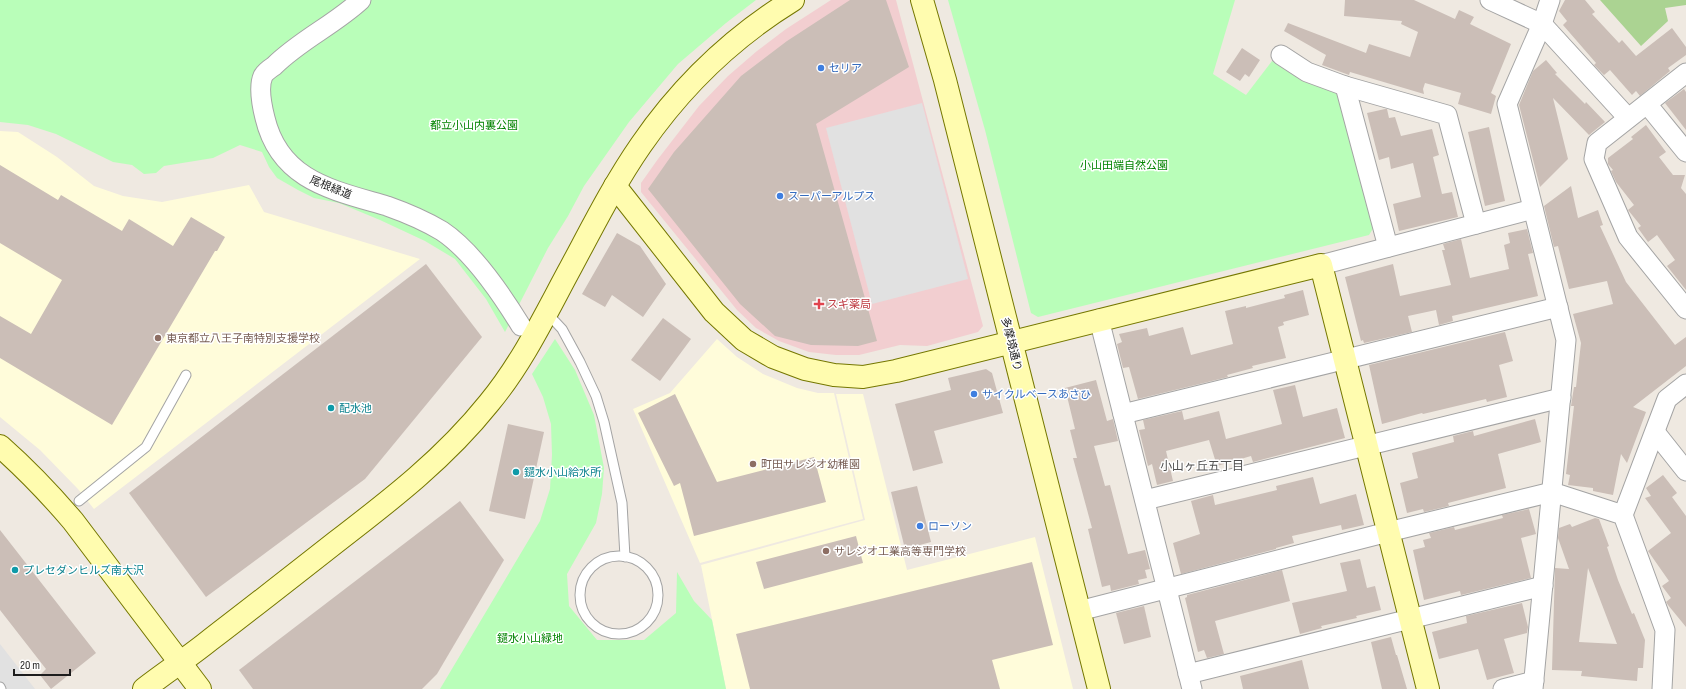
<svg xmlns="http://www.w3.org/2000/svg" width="1686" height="689" viewBox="0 0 1686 689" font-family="'Sofia Sans Condensed','Noto Sans JP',sans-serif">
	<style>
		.commercial { fill: #f2ced0 }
		.education { fill: #fffcda }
		.forest { fill: #abd392 }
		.park { fill: #b9feb9 }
		.parking { fill: #e1e1e1 }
		.building { fill: #cbbeb7; fill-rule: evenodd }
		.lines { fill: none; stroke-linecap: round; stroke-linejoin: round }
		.lane-casing { stroke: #a4a4a4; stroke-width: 11 }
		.street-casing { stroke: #a4a4a4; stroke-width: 21 }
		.secondary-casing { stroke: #757700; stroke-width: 24 }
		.lane { stroke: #fff; stroke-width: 9 }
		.street { stroke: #fff; stroke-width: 19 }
		.secondary { stroke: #fffcaf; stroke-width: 22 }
		.shop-dot { fill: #3f7fe0; stroke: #fff; stroke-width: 1.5 }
		.health-dot { fill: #e0444e; stroke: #fff; stroke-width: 1.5 }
		.education-dot { fill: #8d6e63; stroke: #fff; stroke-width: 1.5 }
		.culture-dot { fill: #0f9aa8; stroke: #fff; stroke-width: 1.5 }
		.labels { text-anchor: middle; stroke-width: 3; stroke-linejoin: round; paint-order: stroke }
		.shop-label { font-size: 11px; fill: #366cbe; stroke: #fff; text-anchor: start }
		.park-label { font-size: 11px; fill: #028401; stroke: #fff }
		.street-label { font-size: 11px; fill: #1d1d1d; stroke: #fff }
		.health-label { font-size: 11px; fill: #be3a42; stroke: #fff; text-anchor: start }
		.education-label { font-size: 11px; fill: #785e54; stroke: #fff; text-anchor: start }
		.culture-label { font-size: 11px; fill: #0d838f; stroke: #fff; text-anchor: start }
		.neighbourhood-label { font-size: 12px; fill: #505050; stroke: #fff }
	</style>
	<rect width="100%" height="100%" fill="#efe9e1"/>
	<polygon class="commercial" points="831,0 896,0 983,326 978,332 927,346 900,345 859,355 836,355 809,352 779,341 756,328 737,310 641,192 641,183 658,159 699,106 728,76 757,51 786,29"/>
	<g class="education">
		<polygon points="0,131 18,132 57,157 94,186 123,196 162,202 249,185 264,212 420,259 94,509 78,489 40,450 0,417"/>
		<polygon points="717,339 737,357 763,374 797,388 818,393 834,393 863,519 700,563 633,409 670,393"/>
		<polygon points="836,394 863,394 907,570 1035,537 1073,689 726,689 701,565 865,520"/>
	</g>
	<polygon class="forest" points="1600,0 1686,0 1686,5 1665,8 1668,21 1641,46"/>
	<g class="park">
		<polygon points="0,0 756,0 726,23 678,64 629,122 584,186 568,216 548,248 505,332 486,299 455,259 425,241 380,220 339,203 314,198 298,190 277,178 269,167 262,152 240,145 213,158 164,166 156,173 144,174 132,165 113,162 56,134 28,125 0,122"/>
		<polygon points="948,0 1235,0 1213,74 1246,95 1272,61 1302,81 1335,92 1341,101 1374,227 1369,235 1038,317 1031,313 985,130"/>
		<polygon points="555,339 575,370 594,415 604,468 602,494 596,523 567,574 569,606 597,640 644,640 676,613 677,572 694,601 712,620 726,689 440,689 540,521 550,489 552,455 551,424 543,397 532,374"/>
	</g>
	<g class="parking">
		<polygon points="922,103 968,279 872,304 826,128"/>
		<polygon points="0,644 35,689 0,689"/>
	</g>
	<g class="building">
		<polygon points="850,0 886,0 909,67 816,124 877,341 858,346 811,345 775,336 740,304 648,189 674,152 741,76 787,41"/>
		<polygon points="1345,0 1414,0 1455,19 1459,10 1474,17 1470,24 1511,44 1491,93 1496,96 1491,114 1458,104 1461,93 1425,83 1423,89 1424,94 1350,72 1349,75 1322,65 1326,55 1284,31 1288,23 1366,53 1369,44 1410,57 1418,32 1401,24 1402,21 1344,16"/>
		<polygon points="1565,0 1585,0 1595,12 1592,14 1619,43 1622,40 1636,56 1672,28 1686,47 1686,55 1668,68 1670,71 1640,96 1636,91 1632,95 1610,70 1604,75 1594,65 1596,63 1563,25 1567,21 1559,11"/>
		<polygon points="1242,48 1260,60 1249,77 1245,74 1240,81 1226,72"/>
		<polygon points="1546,60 1557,73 1555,74 1585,104 1586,102 1605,122 1589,135 1553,98 1568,159 1540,187 1519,105 1533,71"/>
		<polygon points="1684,89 1686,92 1686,130 1665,103"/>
		<polygon points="1385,109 1387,109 1389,118 1395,117 1401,136 1432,129 1439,155 1433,157 1442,194 1452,192 1458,217 1399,231 1393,204 1421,197 1413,163 1391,169 1389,157 1379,160 1367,113"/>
		<polygon points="1646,125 1666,152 1659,157 1673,175 1685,175 1681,188 1686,194 1686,290 1667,266 1675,260 1657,235 1648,242 1638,228 1641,226 1628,210 1634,205 1616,182 1611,171 1613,170 1608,164 1608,158 1633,139 1631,137"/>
		<polygon points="1489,127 1505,201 1485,206 1468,132"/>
		<polygon points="0,165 58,200 61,195 122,231 129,219 173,246 191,217 225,237 217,251 215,251 112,425 0,358 0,316 31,334 62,280 0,243"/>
		<polygon points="1571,186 1578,218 1598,210 1603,225 1600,226 1626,282 1675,345 1686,337 1686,366 1633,407 1646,412 1627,463 1621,454 1613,495 1593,491 1593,488 1568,485 1570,475 1566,474 1574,406 1571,406 1574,387 1576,387 1581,343 1573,314 1613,304 1607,281 1569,289 1558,246 1554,247 1544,206"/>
		<polygon points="1527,229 1533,253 1528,254 1538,296 1452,316 1453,321 1439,325 1436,310 1408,316 1412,332 1364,343 1363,340 1361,341 1345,277 1393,264 1400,296 1451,285 1442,250 1445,250 1443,244 1461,239 1470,278 1509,269 1504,245 1510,243 1508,233"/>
		<polygon points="617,233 640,246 666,284 643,317 612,295 605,307 582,294"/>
		<polygon points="426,264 482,337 365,479 206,597 129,493"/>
		<polygon points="1303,290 1309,315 1283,322 1284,325 1278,327 1286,358 1252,366 1253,368 1227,375 1228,377 1138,399 1129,367 1123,368 1117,344 1122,342 1119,334 1147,328 1149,336 1183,327 1191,355 1233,344 1225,311 1246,306 1246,308 1285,298 1284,295"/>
		<polygon points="663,318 691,339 660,381 631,360"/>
		<polygon points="1505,332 1513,361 1499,365 1507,397 1487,402 1486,399 1423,414 1422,413 1382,424 1369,365"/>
		<polygon points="986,369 992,373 1003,413 934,431 943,463 913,471 895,404 951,390 948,378"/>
		<polygon points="1096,380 1107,421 1113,419 1118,441 1094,446 1105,486 1110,485 1128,554 1145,550 1150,569 1145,570 1147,578 1138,580 1139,584 1111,591 1110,585 1102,587 1088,529 1092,528 1073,458 1077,458 1070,430 1075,429 1065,388"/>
		<polygon points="1295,385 1303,417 1337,408 1345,438 1253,462 1251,456 1217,466 1209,440 1166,451 1173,481 1157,485 1152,464 1148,466 1139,430 1145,429 1143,420 1182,411 1184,420 1219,411 1226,439 1282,424 1273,390"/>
		<polygon points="675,394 717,482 814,457 826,502 694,536 680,483 674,486 638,413"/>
		<polygon points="1535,419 1541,442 1498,454 1506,488 1448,503 1449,506 1424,512 1423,509 1407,513 1400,483 1418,478 1412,453 1454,442 1453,436 1473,431 1474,436"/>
		<polygon points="508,424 544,432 525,519 489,511"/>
		<polygon points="1663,475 1677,493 1672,497 1686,516 1686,627 1668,605 1666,602 1671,598 1662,586 1669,581 1648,551 1671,533 1645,498 1651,496 1646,488"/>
		<polygon points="1313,477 1320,504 1356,494 1364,525 1342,530 1341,525 1292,536 1294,543 1276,548 1276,549 1181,574 1173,543 1200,534 1191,501 1213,495 1215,505 1277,490 1276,486"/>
		<polygon points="917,486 931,542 905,549 891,492"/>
		<polygon points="460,501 504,560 437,674 422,689 253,689 239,670"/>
		<polygon points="1529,509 1536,534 1521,538 1531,578 1461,595 1460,591 1424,600 1413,550 1425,547 1423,540 1431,538 1429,533 1454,527 1455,530 1503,518 1502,515"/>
		<path d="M 1595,518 L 1599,519 L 1609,546 L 1607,547 L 1618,580 L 1632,614 L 1634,613 L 1645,640 L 1643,668 L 1638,668 L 1637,681 L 1581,676 L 1582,671 L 1552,670 L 1555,568 L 1569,569 L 1558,538 L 1559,528 L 1570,524 L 1572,527 ZM 1588,568 L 1617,644 L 1579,642 Z"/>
		<polygon points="0,530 96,653 51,689 40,675 46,669 0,610"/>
		<polygon points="856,536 863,563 764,589 756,562"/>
		<polygon points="1360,559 1367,588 1375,586 1381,610 1356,616 1357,618 1321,626 1322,628 1300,634 1292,603 1347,591 1340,563"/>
		<polygon points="1032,562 1053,645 992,660 1000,689 750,689 736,634"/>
		<polygon points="1282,570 1290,601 1215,621 1224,654 1207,658 1204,650 1198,652 1185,598 1187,597 1187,595"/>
		<polygon points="1522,603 1528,627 1527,633 1504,639 1514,673 1487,680 1478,649 1439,659 1432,632 1467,623 1466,616"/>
		<polygon points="1144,606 1151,637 1124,644 1116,613"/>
		<polygon points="1391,637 1396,655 1397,655 1407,689 1382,689 1371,642"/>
		<polygon points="1302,660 1309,689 1243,689 1240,676"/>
	</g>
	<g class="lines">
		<defs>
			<g id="lane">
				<polyline points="547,313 562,329 580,362 596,396 604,422 622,503 625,557"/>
				<polyline points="79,501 146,447 186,375"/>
				<circle cx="619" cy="595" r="39"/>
				<polyline points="0,687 1,689"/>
			</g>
			<g id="street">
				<path d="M 361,0 C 334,25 300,40 274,66 C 271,68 265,72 263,76 C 258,87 262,106 265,118 C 280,181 333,190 387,206 C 404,212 427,222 442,231 C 472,251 502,295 521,326"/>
				<polyline points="1490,0 1542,24 1628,118"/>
				<polyline points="1281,55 1307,72 1345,86 1447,115 1476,224"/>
				<polyline points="1686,73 1597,143 1594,159 1628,237 1686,309"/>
				<polyline points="1345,86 1388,247"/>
				<polyline points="1647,104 1686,152"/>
				<polyline points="1321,265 1533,209"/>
				<polyline points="1099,319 1192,689"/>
				<polyline points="1123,414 1558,307"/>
				<polyline points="1655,432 1686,471"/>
				<polyline points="1145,500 1561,398"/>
				<polyline points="1623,515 1667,399 1686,384"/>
				<polyline points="1079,611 1388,532 1552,492 1623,515 1665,630 1662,689"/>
				<polyline points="1188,674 1543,586"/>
				<polyline points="1503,689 1534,681"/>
				<polyline points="1533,689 1566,340 1507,104 1542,24 1550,0"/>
			</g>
			<g id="secondary">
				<polyline points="922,0 945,80 1099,689"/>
				<polyline points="615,186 714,312 744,340 773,357 805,369 834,375 863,377 896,371 1321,265 1428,689"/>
				<path d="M 0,446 C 26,469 50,494 73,521 L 200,689"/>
				<path d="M 144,689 C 166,672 189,657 210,640 C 252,608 294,575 336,542 C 392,499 445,458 489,403 C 523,362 546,313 571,267 C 593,226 614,184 641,145 C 681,87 733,37 793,0"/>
			</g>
		</defs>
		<use href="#lane" class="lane-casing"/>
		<use href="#street" class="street-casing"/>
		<use href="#secondary" class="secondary-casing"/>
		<use href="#lane" class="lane"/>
		<use href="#street" class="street"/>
		<use href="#secondary" class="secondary"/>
	</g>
	<g class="shop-dot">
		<circle cx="821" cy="68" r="4"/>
		<circle cx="780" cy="196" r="4"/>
		<circle cx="974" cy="394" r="4"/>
		<circle cx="920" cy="526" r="4"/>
	</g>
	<path class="health-dot" d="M817 298h4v4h4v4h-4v4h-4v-4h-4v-4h4z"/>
	<g class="education-dot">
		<circle cx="158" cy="338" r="4"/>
		<circle cx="753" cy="464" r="4"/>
		<circle cx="826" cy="551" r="4"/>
	</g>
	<g class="culture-dot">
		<circle cx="331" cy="408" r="4"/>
		<circle cx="516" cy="472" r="4"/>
		<circle cx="15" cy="570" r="4"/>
	</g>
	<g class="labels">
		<g class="shop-label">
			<text x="829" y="72">セリア</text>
			<text x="788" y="200">スーパーアルプス</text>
			<text x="982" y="398">サイクルベースあさひ</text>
			<text x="928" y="530">ローソン</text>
		</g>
		<g class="park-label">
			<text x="474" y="129">都立小山内裏公園</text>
			<text x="1124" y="169">小山田端自然公園</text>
			<text x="530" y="642">鑓水小山緑地</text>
		</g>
		<g class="street-label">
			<text transform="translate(331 187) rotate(22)" y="4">尾根緑道</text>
			<text transform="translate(1012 344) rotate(76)" y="4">多摩境通り</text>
		</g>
		<g class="health-label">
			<text x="827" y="308">スギ薬局</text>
		</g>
		<g class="education-label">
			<text x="166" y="342">東京都立八王子南特別支援学校</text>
			<text x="761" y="468">町田サレジオ幼稚園</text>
			<text x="834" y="555">サレジオ工業高等専門学校</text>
		</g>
		<g class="culture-label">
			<text x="339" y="412">配水池</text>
			<text x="524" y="476">鑓水小山給水所</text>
			<text x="23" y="574">プレセダンヒルズ南大沢</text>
		</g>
		<g class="neighbourhood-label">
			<text x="1202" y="470">小山ヶ丘五丁目</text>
		</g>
	</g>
	<path d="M14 669v6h56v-6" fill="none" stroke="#1d1d1d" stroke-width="2"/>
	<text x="20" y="669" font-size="12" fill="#1d1d1d" stroke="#ffffff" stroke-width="3" paint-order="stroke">20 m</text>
</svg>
